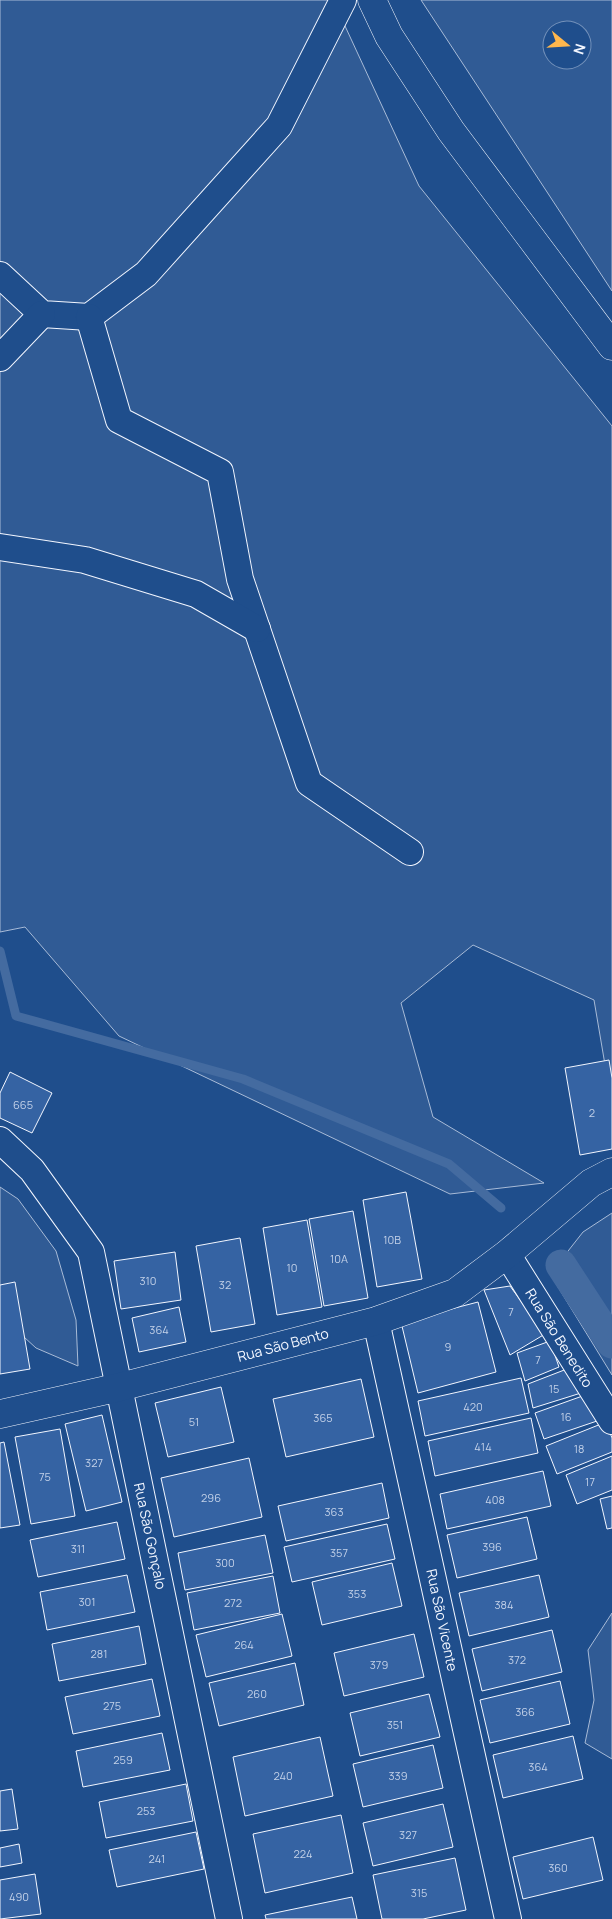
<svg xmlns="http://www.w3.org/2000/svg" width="612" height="1919" viewBox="0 0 612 1919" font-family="Manrope,sans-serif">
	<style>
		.built { fill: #305b95; stroke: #a8bbd7; fill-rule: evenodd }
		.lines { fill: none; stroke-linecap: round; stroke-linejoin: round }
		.stream { stroke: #446ba0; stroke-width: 9 }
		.canal { stroke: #446ba0; stroke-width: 31 }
		.building { fill: #3563a3; stroke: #f2f6ff }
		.minor-casing { stroke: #f2f6ff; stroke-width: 28 }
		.tertiary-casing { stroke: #f2f6ff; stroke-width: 29 }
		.minor { stroke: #1f4e8c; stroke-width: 26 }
		.tertiary { stroke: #1f4e8c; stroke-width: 28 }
		.labels { text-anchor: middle; stroke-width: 4; stroke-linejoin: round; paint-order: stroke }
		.number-label { font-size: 11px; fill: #c3d1e8 }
		.street-label { font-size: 14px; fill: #f2f6ff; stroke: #1f4e8c }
	</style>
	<rect width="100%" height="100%" fill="#1f4e8c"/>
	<g class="built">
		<polygon points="0,0 333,0 419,186 612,426 612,1106 594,1000 473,945 401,1003 433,1117 544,1183 450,1194 119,1036 25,927 0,932"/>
		<path d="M 421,0 L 612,0 L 612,291 ZM 552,30 L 582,30 L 582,60 L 552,60 Z"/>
		<polygon points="0,1187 18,1199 56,1251 76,1320 78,1366 36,1348 0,1315"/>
		<polygon points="612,1213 612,1375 550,1274 583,1232"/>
		<polygon points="612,1613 612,1759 585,1743 594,1700 588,1650"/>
	</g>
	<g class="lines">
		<polyline class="stream" points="0,951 16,1016 243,1079 449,1164 501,1208"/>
		<polyline class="canal" points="561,1265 612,1343"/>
	</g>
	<g class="building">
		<polygon points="609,1060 612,1078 612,1149 580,1155 565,1068"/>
		<polygon points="10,1072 52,1093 32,1133 0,1118 0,1093"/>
		<polygon points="406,1192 422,1279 377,1287 363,1200"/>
		<polygon points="353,1211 368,1298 324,1306 309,1219"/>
		<polygon points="307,1220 322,1307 277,1315 263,1228"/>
		<polygon points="240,1238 255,1324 211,1332 196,1246"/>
		<polygon points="175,1252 181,1300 121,1309 114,1261"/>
		<polygon points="15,1282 30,1369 0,1374 0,1285"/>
		<polygon points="510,1286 545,1334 510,1355 484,1290"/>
		<polygon points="478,1302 496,1372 418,1393 401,1322"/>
		<polygon points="179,1307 186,1342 139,1352 132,1318"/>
		<polygon points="550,1341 559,1367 525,1381 517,1353"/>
		<polygon points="572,1367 581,1393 533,1408 528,1384"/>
		<polygon points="521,1378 529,1413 425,1436 418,1401"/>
		<polygon points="361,1379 374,1437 286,1457 273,1399"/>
		<polygon points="221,1387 234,1442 168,1457 155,1403"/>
		<polygon points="588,1394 597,1421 544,1439 535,1413"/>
		<polygon points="102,1415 122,1502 86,1511 65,1424"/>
		<polygon points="531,1418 538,1453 435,1476 428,1441"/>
		<polygon points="606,1422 612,1438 612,1452 557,1474 546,1446"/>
		<polygon points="60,1429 75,1516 31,1524 15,1437"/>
		<polygon points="4,1442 20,1525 0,1528 0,1443"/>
		<polygon points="612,1456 612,1490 577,1504 566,1475"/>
		<polygon points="249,1458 262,1517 174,1537 161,1478"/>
		<polygon points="543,1471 551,1506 447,1529 440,1494"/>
		<polygon points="382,1483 389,1518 286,1541 278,1506"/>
		<polygon points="612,1496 612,1528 607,1529 600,1499"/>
		<polygon points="527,1517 537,1559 457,1578 447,1535"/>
		<polygon points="117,1522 125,1559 38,1577 30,1540"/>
		<polygon points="387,1524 395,1559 292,1582 284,1547"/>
		<polygon points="265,1535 273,1573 185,1590 178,1553"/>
		<polygon points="392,1563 402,1606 322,1625 312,1582"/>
		<polygon points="127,1575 135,1612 47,1630 40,1592"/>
		<polygon points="539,1575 549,1617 469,1636 459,1593"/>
		<polygon points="273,1576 280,1613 194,1630 187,1593"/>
		<polygon points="282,1614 292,1656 206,1677 196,1635"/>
		<polygon points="139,1626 146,1664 59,1681 52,1644"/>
		<polygon points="552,1630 562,1672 482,1691 472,1649"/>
		<polygon points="414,1634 424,1677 344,1696 334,1653"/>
		<polygon points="295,1663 304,1705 219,1726 209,1683"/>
		<polygon points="152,1679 160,1716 73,1734 65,1697"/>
		<polygon points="560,1681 570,1724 490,1743 480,1700"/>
		<polygon points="429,1694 440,1737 360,1756 350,1713"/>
		<polygon points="162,1733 170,1770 83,1787 76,1751"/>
		<polygon points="573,1736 583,1779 503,1798 493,1755"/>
		<polygon points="320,1737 333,1796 245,1816 233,1757"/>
		<polygon points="433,1745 443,1788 363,1807 353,1764"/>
		<polygon points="186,1784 193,1821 106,1838 99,1802"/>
		<polygon points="12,1789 18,1829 0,1831 0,1791"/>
		<polygon points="443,1804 453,1847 373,1866 363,1823"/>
		<polygon points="341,1815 353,1873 265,1893 253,1834"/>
		<polygon points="196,1832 204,1869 117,1887 109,1850"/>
		<polygon points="593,1837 603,1880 523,1899 513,1857"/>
		<polygon points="19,1844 22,1863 0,1867 0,1848"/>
		<polygon points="455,1858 466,1910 423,1919 382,1919 373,1875"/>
		<polygon points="35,1874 41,1914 0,1919 0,1880"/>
		<polygon points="352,1897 357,1919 266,1919 265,1915"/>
	</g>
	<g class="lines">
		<defs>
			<g id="minor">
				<polyline points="0,275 42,314 89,317 146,274 279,126 343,0"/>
				<polyline points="89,317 119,420 220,472 240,579 309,783 410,852"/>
				<polyline points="0,358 42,314"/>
				<polyline points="0,547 85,560 196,594 257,629"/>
				<polyline points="0,1140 32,1170 91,1252 229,1919"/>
				<polyline points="507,1254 612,1421"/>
				<polyline points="376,1321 508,1919"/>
			</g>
			<g id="tertiary">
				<polyline points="372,0 389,36 451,131 612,346"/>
				<polyline points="0,1414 120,1387 376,1321 455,1293 507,1254 591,1183 612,1172"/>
			</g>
		</defs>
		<use href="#minor" class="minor-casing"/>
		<use href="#tertiary" class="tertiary-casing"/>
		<use href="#minor" class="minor"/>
		<use href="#tertiary" class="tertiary"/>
	</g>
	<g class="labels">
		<g class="number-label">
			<text x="23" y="1109">665</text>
			<text x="592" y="1117">2</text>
			<text x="392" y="1244">10B</text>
			<text x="339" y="1263">10A</text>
			<text x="292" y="1272">10</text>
			<text x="148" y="1285">310</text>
			<text x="225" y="1289">32</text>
			<text x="511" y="1316">7</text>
			<text x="159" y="1334">364</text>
			<text x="448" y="1351">9</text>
			<text x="538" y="1364">7</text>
			<text x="554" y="1393">15</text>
			<text x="473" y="1411">420</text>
			<text x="566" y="1421">16</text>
			<text x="323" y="1422">365</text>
			<text x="194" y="1426">51</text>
			<text x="483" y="1451">414</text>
			<text x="579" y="1453">18</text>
			<text x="94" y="1467">327</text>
			<text x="45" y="1481">75</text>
			<text x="590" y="1486">17</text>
			<text x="211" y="1502">296</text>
			<text x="495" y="1504">408</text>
			<text x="334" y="1516">363</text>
			<text x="492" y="1551">396</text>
			<text x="78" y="1553">311</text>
			<text x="339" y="1557">357</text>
			<text x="225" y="1567">300</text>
			<text x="357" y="1598">353</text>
			<text x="87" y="1606">301</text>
			<text x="233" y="1607">272</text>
			<text x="504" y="1609">384</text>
			<text x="244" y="1649">264</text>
			<text x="99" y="1658">281</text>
			<text x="517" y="1664">372</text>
			<text x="379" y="1669">379</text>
			<text x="257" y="1698">260</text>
			<text x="112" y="1710">275</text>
			<text x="525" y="1716">366</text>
			<text x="395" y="1729">351</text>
			<text x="123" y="1764">259</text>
			<text x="538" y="1771">364</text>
			<text x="283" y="1780">240</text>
			<text x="398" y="1780">339</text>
			<text x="146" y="1815">253</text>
			<text x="408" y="1839">327</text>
			<text x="303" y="1858">224</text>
			<text x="157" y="1863">241</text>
			<text x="558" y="1872">360</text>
			<text x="419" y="1897">315</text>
			<text x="19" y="1901">490</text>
		</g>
		<g class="street-label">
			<text transform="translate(559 1338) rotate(58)" y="5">Rua São Benedito</text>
			<text transform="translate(283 1345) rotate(-15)" y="5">Rua São Bento</text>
			<text transform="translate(150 1536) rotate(78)" y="5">Rua São Gonçalo</text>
			<text transform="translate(442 1620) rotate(78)" y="5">Rua São Vicente</text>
		</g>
	</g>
	<g transform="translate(567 45) rotate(108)"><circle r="24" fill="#1f4e8c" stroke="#7391ba"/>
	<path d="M0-4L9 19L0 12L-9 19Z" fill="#ffb74d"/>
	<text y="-8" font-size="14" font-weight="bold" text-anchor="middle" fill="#f2f6ff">N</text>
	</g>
</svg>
